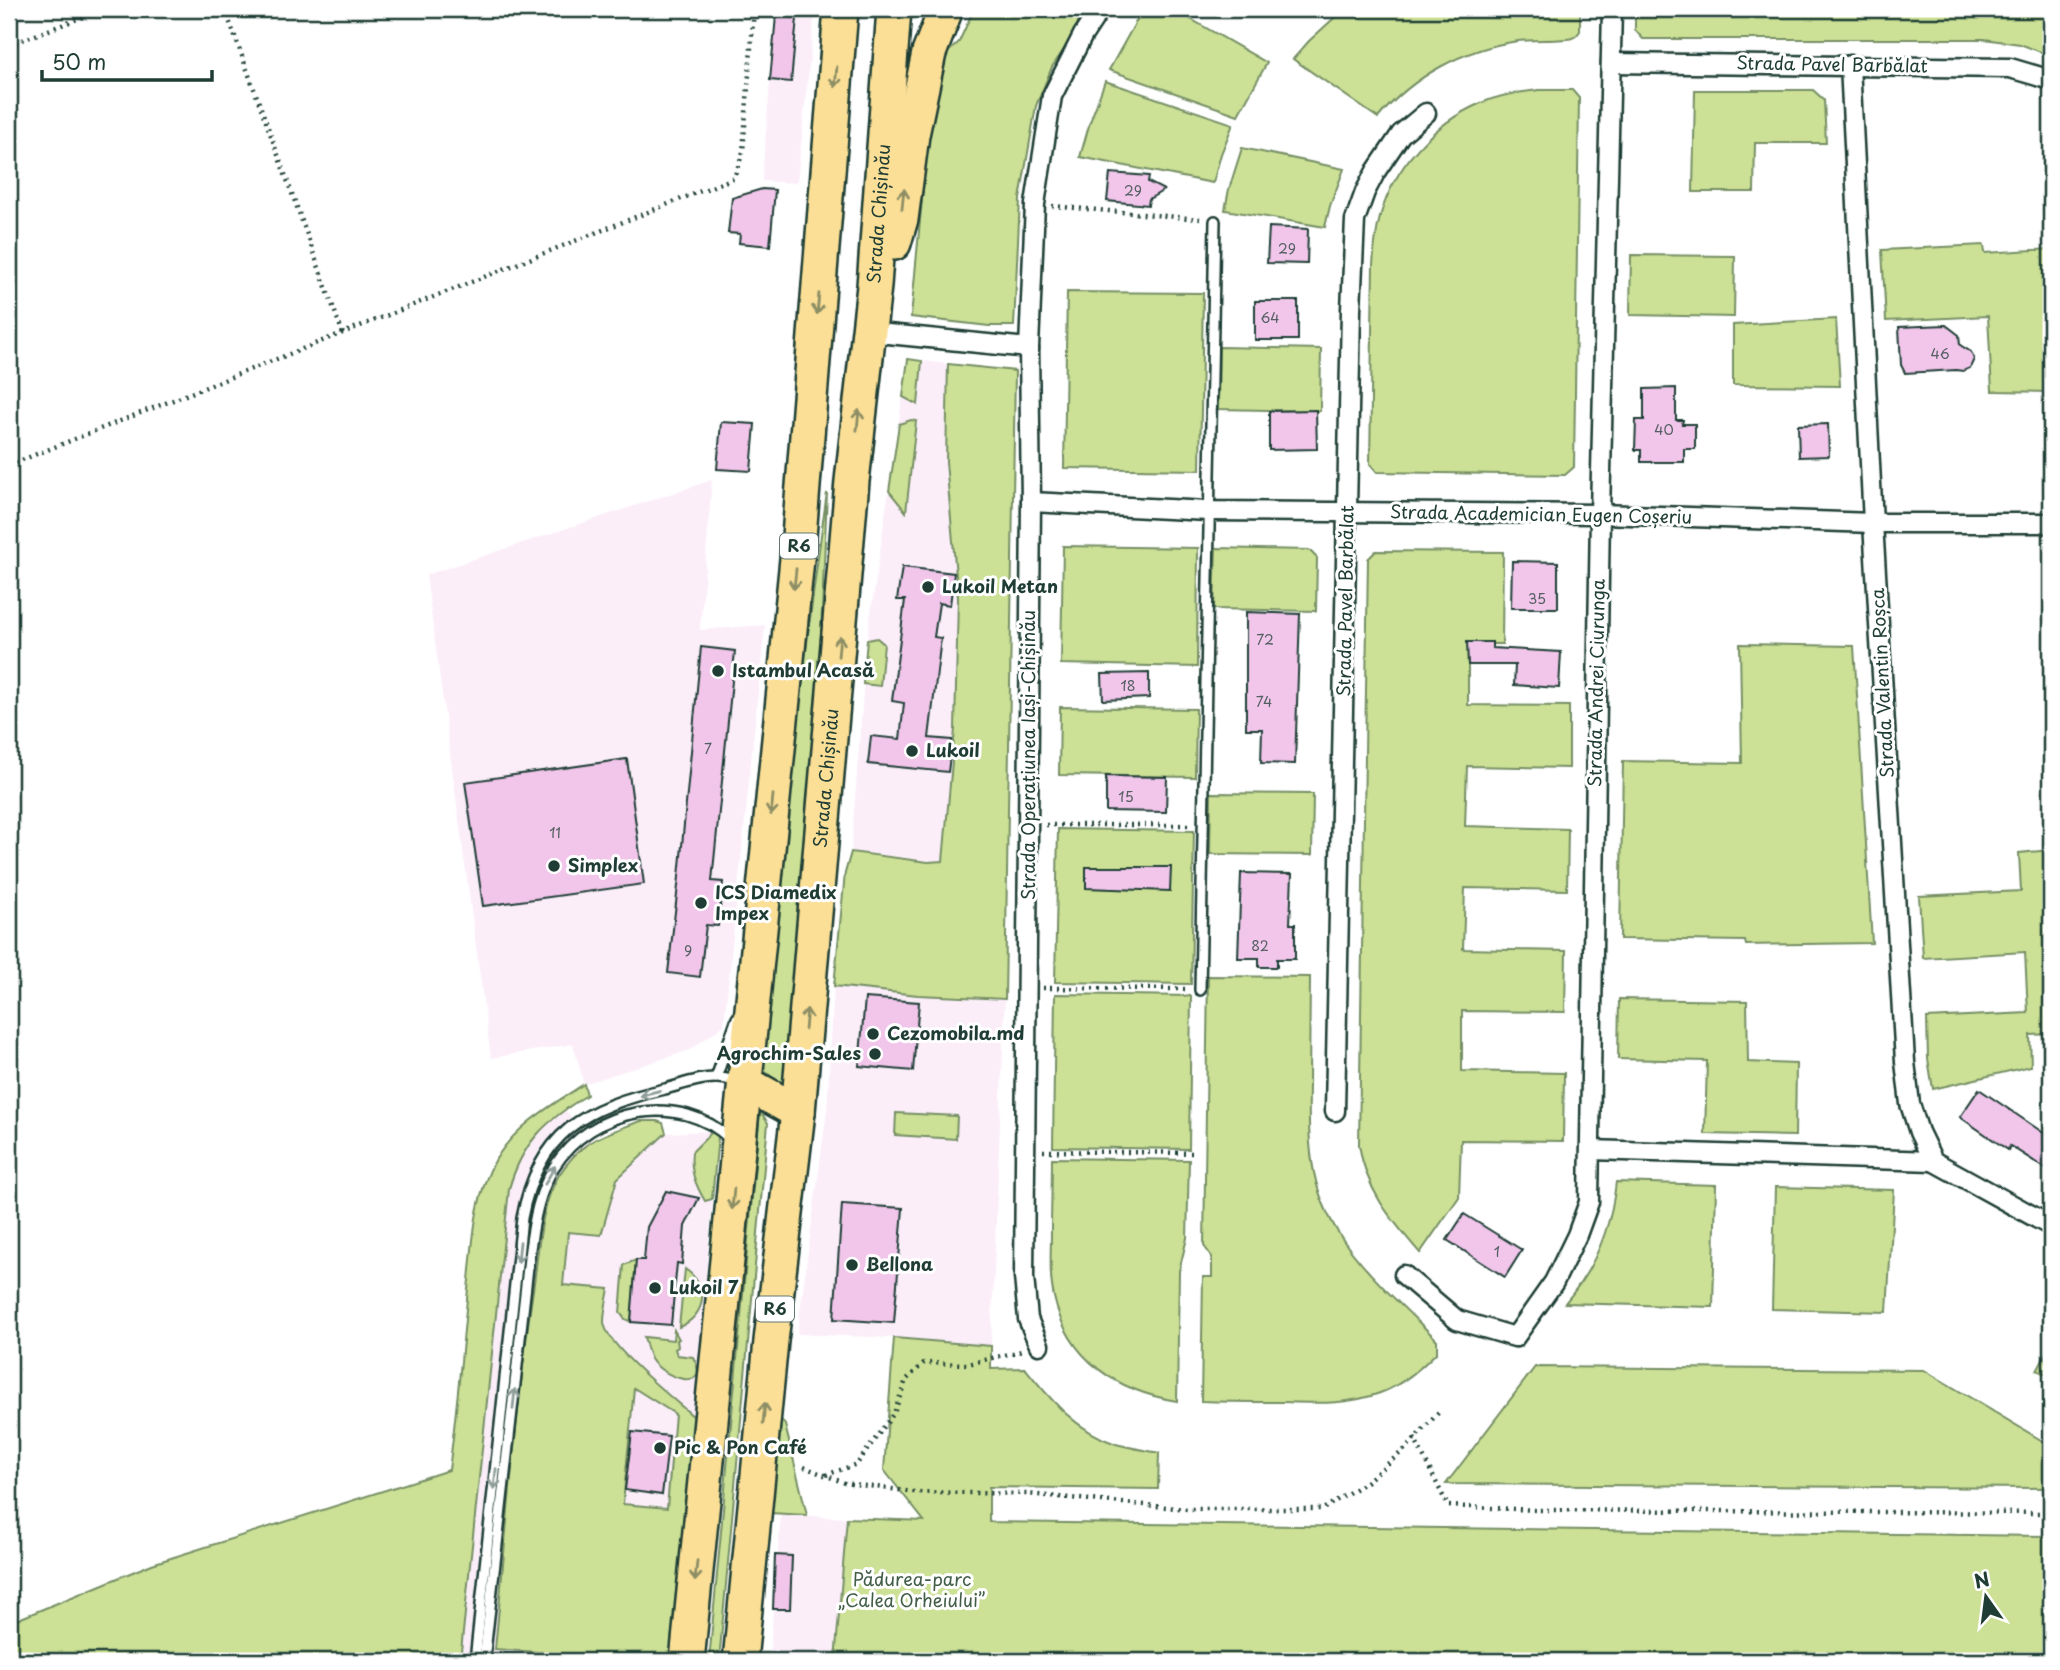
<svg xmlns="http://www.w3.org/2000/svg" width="2060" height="1670" viewBox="0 0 2060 1670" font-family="'Playpen Sans',sans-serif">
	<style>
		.built { fill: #fbeef9 }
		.green { fill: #cce196; stroke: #768f65; stroke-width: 2; fill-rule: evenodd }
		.building { fill: #f2c6eb; stroke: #1f3d34; stroke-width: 2 }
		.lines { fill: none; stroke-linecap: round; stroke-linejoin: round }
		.lane-casing { stroke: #1f3d34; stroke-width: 14 }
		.street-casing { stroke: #1f3d34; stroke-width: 23 }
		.highway-casing { stroke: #1f3d34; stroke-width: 38 }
		.path { stroke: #1f3d34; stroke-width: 4.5; stroke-dasharray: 2 5; stroke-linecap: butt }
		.lane { stroke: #fff; stroke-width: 9 }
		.street { stroke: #fff; stroke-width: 18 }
		.highway { stroke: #fbdf96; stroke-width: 33 }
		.oneway { stroke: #8d8e65 }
		.oneway2 { stroke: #8f9e9a }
		.poi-dot { fill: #1f3d34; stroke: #fff; stroke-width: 2.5 }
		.labels { text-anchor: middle; stroke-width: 6; stroke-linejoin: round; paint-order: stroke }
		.number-label { font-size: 14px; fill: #545f62 }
		.shield { fill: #fff; stroke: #627771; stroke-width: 2 }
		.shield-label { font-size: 16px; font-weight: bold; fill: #1f3d34 }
		.street-label { font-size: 18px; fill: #1f3d34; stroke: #fff }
		.poi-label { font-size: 18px; font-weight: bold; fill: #1f3d34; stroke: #fff; text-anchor: start }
		.park-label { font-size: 18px; fill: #425e48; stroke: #fff }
	</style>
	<rect width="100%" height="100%" fill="#fff"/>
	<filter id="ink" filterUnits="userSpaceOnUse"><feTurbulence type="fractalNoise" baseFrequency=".0143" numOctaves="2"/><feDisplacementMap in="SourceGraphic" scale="14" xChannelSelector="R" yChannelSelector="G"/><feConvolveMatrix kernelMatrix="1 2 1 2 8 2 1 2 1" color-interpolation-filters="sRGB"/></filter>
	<g filter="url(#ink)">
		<g class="built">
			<polygon points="776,9 815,9 797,183 762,181"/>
			<polygon points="908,359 948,364 946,462 958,598 955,729 943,862 851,852 867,640"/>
			<polygon points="712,480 700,630 765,625 724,1025 690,1050 584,1084 573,1044 491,1058 426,575"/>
			<polygon points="834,986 918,995 1005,999 991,1346 894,1338 797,1334 827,1110"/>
			<polygon points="558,1101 614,1168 666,1133 713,1131 718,1136 694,1417 676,1402 667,1508 642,1508 624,1661 9,1661 9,1623 152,1564 449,1470 475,1224 485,1181 495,1159 510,1139 529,1122"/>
			<polygon points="781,1514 847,1518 835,1661 769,1661"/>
		</g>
		<g class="green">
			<polygon points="974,9 1092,9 1052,67 1036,106 1020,199 1014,326 989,326 911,317 931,103 944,56 959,42"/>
			<polygon points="1143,9 1173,9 1267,63 1238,115 1109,70"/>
			<path d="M 1344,9 L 1580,9 L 1580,31 C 1578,34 1576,37 1572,38 C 1565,41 1529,39 1518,41 C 1463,49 1413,76 1378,118 L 1293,59 L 1309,41 Z"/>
			<polygon points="1635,9 2051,9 2051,56 2020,44 1984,39 1643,39 1635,30"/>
			<polygon points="1105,81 1233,124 1221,154 1213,183 1080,157 1090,122"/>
			<path d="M 1539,90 L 1572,90 L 1579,98 L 1574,467 L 1565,475 L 1377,472 L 1370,464 L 1373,265 C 1374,248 1376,232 1380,217 C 1394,166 1434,123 1481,103 C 1500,95 1520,92 1539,90 Z"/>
			<polygon points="1695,90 1813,90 1824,100 1826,143 1755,143 1754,192 1693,192"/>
			<polygon points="1242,148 1344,169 1330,206 1325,227 1225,210 1229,189"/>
			<polygon points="1984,245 1985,253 2051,249 2051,392 1992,391 1988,316 1886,321 1882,250"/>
			<polygon points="1631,255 1735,256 1734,317 1630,315"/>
			<polygon points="1067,292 1203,293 1200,470 1064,468"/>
			<polygon points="1836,319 1840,386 1733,385 1733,325"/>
			<polygon points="1219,347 1321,349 1320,411 1218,409"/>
			<polygon points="908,359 922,361 918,405 903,397"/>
			<polygon points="948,364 1015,371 1005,999 918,995 834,986 845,873 851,852 928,862 943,861 955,729 958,598 946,462"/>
			<polygon points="911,420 916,421 906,512 889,491 899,424"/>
			<path d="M 827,493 L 819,681 L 784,1087 L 763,1070 C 780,877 799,685 827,493 Z"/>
			<polygon points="1063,546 1198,548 1197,667 1061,664"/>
			<polygon points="1216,548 1309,550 1317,558 1316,611 1214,609"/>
			<path d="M 1376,551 L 1503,552 L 1502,644 L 1468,644 L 1468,705 L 1569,706 L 1569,768 L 1467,766 L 1465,826 L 1568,829 L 1567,890 L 1465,888 L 1463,949 L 1566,951 L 1565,1012 L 1462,1011 L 1462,1071 L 1564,1073 L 1563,1141 L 1461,1140 L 1459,1197 L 1420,1253 C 1390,1218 1367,1192 1359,1145 L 1368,559 Z"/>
			<polygon points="877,638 884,644 880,686 863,684 867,640"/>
			<polygon points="1740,644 1854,646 1872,943 1746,945 1745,941 1620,939 1623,761 1742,763"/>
			<polygon points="1060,707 1196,709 1195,777 1059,775"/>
			<polygon points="1211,793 1313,794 1312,855 1210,854"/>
			<polygon points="1058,829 1194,831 1191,984 1055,982"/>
			<polygon points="2051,850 2051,1034 2030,1035 2031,1066 1933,1089 1928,1059 1927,1018 2028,1013 2025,952 1923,958 1919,896 2021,891 2019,853"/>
			<path d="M 1208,976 L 1310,977 C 1310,1013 1309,1049 1309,1084 C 1308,1150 1309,1197 1351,1251 C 1376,1283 1408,1311 1437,1340 L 1437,1352 C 1420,1369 1402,1385 1380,1393 C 1348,1405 1316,1403 1283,1402 C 1255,1402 1228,1402 1201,1401 L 1203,1277 L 1212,1277 L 1212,1257 L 1204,1246 Z"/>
			<polygon points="1055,994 1191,996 1189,1149 1053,1147"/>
			<polygon points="1619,999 1747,1001 1748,1062 1796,1064 1795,1136 1705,1134 1707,1061 1618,1059"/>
			<path d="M 584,1084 L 587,1095 C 547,1120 522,1142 509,1189 L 460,1661 L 9,1661 L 9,1623 L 152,1564 L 449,1470 C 457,1410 462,1349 468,1289 C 473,1247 473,1197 496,1159 C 516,1125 552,1105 584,1084 Z"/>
			<polygon points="760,1111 768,1123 719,1661 709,1661"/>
			<polygon points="896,1113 957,1116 956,1139 895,1135"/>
			<path d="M 641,1121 L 657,1121 L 663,1123 L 666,1133 L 617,1179 L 601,1235 L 568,1232 L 563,1285 L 609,1289 C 607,1299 604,1312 604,1322 C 605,1345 675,1400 694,1417 L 674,1661 L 597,1661 L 576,1655 L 495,1649 C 507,1527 516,1404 534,1283 C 539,1248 540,1206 559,1175 C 582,1139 603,1135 641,1121 ZM 634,1388 L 675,1414 L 667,1508 L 623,1504 Z"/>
			<path d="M 713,1131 L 718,1136 L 712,1199 L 705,1201 C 695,1184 690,1171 692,1152 Z"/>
			<path d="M 1052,1158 L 1189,1160 L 1187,1238 L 1179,1271 L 1177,1401 C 1117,1391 1068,1360 1054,1297 C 1049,1276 1051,1255 1051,1233 C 1051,1208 1052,1183 1052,1158 Z"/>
			<path d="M 1616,1182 L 1716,1185 L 1713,1307 L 1565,1303 C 1595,1268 1611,1229 1616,1182 Z"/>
			<polygon points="1775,1187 1894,1190 1887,1312 1772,1309"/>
			<polygon points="636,1260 631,1322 625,1319 620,1313 624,1265"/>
			<path d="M 685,1269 C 710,1286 707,1315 679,1327 Z"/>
			<path d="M 674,1330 L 679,1339 L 677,1340 L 678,1347 L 675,1349 L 677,1355 L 693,1357 C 713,1394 662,1378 651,1359 C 648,1353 646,1344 644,1337 L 673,1340 Z"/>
			<path d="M 894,1338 L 991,1346 L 991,1369 L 1025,1368 C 1051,1400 1075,1430 1116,1444 C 1130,1448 1145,1450 1159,1453 L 1158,1489 L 989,1487 L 989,1522 L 2051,1536 L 2051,1661 L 835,1661 L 847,1518 L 924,1521 L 884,1470 Z"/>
			<polygon points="2051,1344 2051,1377 2037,1370"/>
			<polygon points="1535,1367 1924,1370 2051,1446 2051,1488 1446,1484"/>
			<polygon points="779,1417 785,1425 807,1515 769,1513"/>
		</g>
		<g class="building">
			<polygon points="776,16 797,18 791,82 770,80"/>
			<polygon points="1110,173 1149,176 1148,182 1164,190 1149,199 1148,205 1107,201"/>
			<polygon points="762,189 775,190 770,246 739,243 740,234 728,233 732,198"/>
			<polygon points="1269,227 1308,229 1307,264 1267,263"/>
			<rect x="1255" y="301" width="43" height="39"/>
			<polygon points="1946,325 1959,335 1960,345 1971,352 1974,359 1970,368 1963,371 1956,370 1905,373 1901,365 1899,327"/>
			<polygon points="1676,388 1676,420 1683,420 1682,424 1695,424 1695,449 1684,449 1684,462 1641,462 1641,450 1635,450 1636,420 1644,420 1644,389"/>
			<polygon points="1316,410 1317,449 1269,450 1269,411"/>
			<polygon points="721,422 755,424 751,471 717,469"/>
			<polygon points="1828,424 1829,456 1799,457 1798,425"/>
			<polygon points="1512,561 1558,562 1558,608 1511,608"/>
			<polygon points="902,567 954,573 950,605 939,603 934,637 941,638 929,738 952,740 948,772 868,764 871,736 900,739 904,703 892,701 905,600 897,600"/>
			<polygon points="1246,612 1300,614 1295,764 1261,763 1262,729 1246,729"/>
			<polygon points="1467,642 1492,642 1492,648 1561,652 1559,688 1514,685 1515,665 1468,665"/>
			<polygon points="701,647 735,651 712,881 723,882 718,926 706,925 700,977 668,973 679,877"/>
			<polygon points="1149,673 1149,698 1103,700 1102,674"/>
			<polygon points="627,759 644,884 483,906 465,782"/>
			<polygon points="1106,776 1167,777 1166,812 1106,811"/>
			<polygon points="1086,867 1171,867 1170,891 1086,888"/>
			<polygon points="1241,873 1292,874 1290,924 1295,924 1295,959 1277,959 1277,967 1259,967 1259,958 1238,958"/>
			<polygon points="865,998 919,1002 913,1071 859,1066"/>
			<polygon points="1979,1089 2051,1138 2051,1172 2010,1146 2008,1150 1960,1117"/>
			<polygon points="666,1191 699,1198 685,1226 682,1264 677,1263 671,1325 631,1322 636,1260 644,1260 647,1227"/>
			<polygon points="842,1204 903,1208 894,1323 834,1319"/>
			<polygon points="1464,1214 1522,1250 1505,1277 1447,1240"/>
			<polygon points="632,1432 669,1436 662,1495 625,1490"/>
			<polygon points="775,1555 792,1556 790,1609 773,1609"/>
		</g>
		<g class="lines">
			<defs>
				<g id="lane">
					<polyline points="1200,990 1215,221"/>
					<polyline points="716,1078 737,1018"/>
					<path d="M 475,1661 L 522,1218 C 538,1132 585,1107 665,1089 C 681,1085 701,1077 717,1078 C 724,1078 732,1080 738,1081"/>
					<path d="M 484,1661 L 530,1249 C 534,1220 539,1192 554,1167 C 591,1108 680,1090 731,1140"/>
				</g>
				<g id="street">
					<polyline points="1611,63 2010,68 2051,80"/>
					<polyline points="1850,65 1873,523 1905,1062 1910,1104 1919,1132 1933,1161 2051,1226"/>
					<polyline points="868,332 1029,348"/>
					<polyline points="1031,502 1208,511 1600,514 1873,523 2051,523"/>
					<polyline points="1335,1111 1351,310 1355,220 1365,192 1376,171 1401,134 1426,113"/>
					<polyline points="1591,1150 1933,1161"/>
					<polyline points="1404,1275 1457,1320 1515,1337 1554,1282 1577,1235 1589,1202 1600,514 1612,9"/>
					<polyline points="1039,1345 1028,1319 1024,1277 1031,502 1029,348 1035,204 1052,96 1083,35 1100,9"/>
				</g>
				<g id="highway">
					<polyline points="894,243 901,219 912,135 929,53 946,9"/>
					<polyline points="744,1082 798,1112"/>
					<polyline points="687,1661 798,549 841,9"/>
					<path id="s1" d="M 740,1661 L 771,1341 L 798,1112 L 852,481 L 874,286 L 894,9"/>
				</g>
			</defs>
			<use href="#lane" class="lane-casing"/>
			<use href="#street" class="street-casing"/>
			<use href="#highway" class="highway-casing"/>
			<g class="path">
				<polyline points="225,9 343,334"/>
				<polyline points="9,45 104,9"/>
				<polyline points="1052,206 1200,219"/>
				<polyline points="9,465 734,178 743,152 754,9"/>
				<polyline points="1046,825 1188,825"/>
				<polyline points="1043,988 1185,989"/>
				<polyline points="1043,1151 1196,1153"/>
				<polyline points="1414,1438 1448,1506 1537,1510 2051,1513"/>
				<polyline points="804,1467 845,1483 914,1492 1027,1494 1187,1509 1323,1509 1366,1482 1404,1450 1440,1411"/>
				<polyline points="826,1475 857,1464 894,1413 906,1380 924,1363 968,1364 1021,1351"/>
				<polyline points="499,1655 580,1661"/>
			</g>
			<use href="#lane" class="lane"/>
			<use href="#street" class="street"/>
			<use href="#highway" class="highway"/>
		</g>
		<defs><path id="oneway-shaft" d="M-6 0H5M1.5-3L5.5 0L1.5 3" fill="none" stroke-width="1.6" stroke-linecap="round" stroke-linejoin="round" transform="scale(1.75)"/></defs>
		<g class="oneway">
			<use href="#oneway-shaft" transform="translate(836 77) rotate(95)"/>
			<use href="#oneway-shaft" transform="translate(903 199) rotate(-84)"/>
			<use href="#oneway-shaft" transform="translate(818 304) rotate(95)"/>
			<use href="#oneway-shaft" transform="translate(858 420) rotate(-84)"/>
			<use href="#oneway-shaft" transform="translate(795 579) rotate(96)"/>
			<use href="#oneway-shaft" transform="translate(839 646) rotate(-85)"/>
			<use href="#oneway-shaft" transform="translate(772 805) rotate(96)"/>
			<use href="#oneway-shaft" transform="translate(806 1019) rotate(-85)"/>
			<use href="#oneway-shaft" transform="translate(733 1199) rotate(95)"/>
			<use href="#oneway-shaft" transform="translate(764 1413) rotate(-85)"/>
			<use href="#oneway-shaft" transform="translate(696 1571) rotate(96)"/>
		</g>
		<g class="oneway2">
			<use href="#oneway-shaft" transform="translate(650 1093) rotate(165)"/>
			<use href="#oneway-shaft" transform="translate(550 1175) rotate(-61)"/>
			<use href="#oneway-shaft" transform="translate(519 1252) rotate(96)"/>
			<use href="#oneway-shaft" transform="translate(514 1399) rotate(-84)"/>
			<use href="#oneway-shaft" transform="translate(495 1479) rotate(96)"/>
		</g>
	</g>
	<g class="poi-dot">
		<circle cx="928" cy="587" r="7"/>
		<circle cx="718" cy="671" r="7"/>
		<circle cx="912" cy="751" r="7"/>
		<circle cx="554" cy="866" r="7"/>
		<circle cx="701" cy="903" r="7"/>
		<circle cx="873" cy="1034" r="7"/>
		<circle cx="875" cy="1054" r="7"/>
		<circle cx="852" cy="1265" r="7"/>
		<circle cx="655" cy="1288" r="7"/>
		<circle cx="660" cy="1448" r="7"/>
	</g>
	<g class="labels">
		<g class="number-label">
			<text x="1133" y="196">29</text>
			<text x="1287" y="254">29</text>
			<text x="1270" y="323">64</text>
			<text x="1940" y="359">46</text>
			<text x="1664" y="435">40</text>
			<text x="1537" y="604">35</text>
			<text x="1265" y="645">72</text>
			<text x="1128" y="691">18</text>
			<text x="1264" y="707">74</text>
			<text x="708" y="754">7</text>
			<text x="1126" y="802">15</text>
			<text x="555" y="838">11</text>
			<text x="1260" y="951">82</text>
			<text x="688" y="956">9</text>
			<text x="1497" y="1257">1</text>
		</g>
		<g class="shield">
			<rect x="780" y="533.5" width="38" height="25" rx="5"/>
			<rect x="756" y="1296.5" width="38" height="25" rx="5"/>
		</g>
		<g class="shield-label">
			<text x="799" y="552">R6</text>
			<text x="775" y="1315">R6</text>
		</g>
		<g class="street-label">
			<text transform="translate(1832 65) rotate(1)" y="6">Strada Pavel Barbălat</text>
			<text dy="6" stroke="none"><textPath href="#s1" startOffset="1454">Strada Chișinău</textPath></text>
			<text transform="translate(1541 515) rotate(1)" y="6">Strada Academician Eugen Coșeriu</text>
			<text transform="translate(1346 601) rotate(-89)" y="6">Strada Pavel Barbălat</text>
			<text transform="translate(1597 683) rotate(-89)" y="6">Strada Andrei Ciurunga</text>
			<text transform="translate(1883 683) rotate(-93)" y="6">Strada Valentin Roșca</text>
			<text transform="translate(1029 755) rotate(-90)" y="6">Strada Operațiunea Iași-Chișinău</text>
			<text dy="6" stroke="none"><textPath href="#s1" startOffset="887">Strada Chișinău</textPath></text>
		</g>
		<g class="poi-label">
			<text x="942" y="593">Lukoil Metan</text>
			<text x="732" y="677">Istambul Acasă</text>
			<text x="926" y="757">Lukoil</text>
			<text x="568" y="872">Simplex</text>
			<text x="715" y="899">ICS Diamedix<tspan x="715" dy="21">Impex</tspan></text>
			<text x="887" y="1040">Cezomobila.md</text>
			<text x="861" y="1060" text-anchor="end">Agrochim-Sales</text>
			<text x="866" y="1271">Bellona</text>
			<text x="669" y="1294">Lukoil 7</text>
			<text x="674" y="1454">Pic &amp; Pon Café</text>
		</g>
		<g class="park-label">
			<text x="912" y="1586">Pădurea-parc<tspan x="912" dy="21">„Calea Orheiului”</tspan></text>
		</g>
	</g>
	<rect width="2060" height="1670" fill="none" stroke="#fff" stroke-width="35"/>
	<rect x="18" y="18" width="2025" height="1635" fill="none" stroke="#1f3d34" stroke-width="2.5" filter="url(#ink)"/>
	<g transform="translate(1986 1597) rotate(346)" stroke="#ffffff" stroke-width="5" paint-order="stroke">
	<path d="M0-5L12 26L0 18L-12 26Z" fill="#1f3d34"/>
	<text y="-10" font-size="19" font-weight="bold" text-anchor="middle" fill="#1f3d34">N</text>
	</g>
	<path d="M42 70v10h170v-10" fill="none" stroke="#1f3d34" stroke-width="3.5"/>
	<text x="52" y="70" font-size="21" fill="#1f3d34" stroke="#ffffff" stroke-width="5" paint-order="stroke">50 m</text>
</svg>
